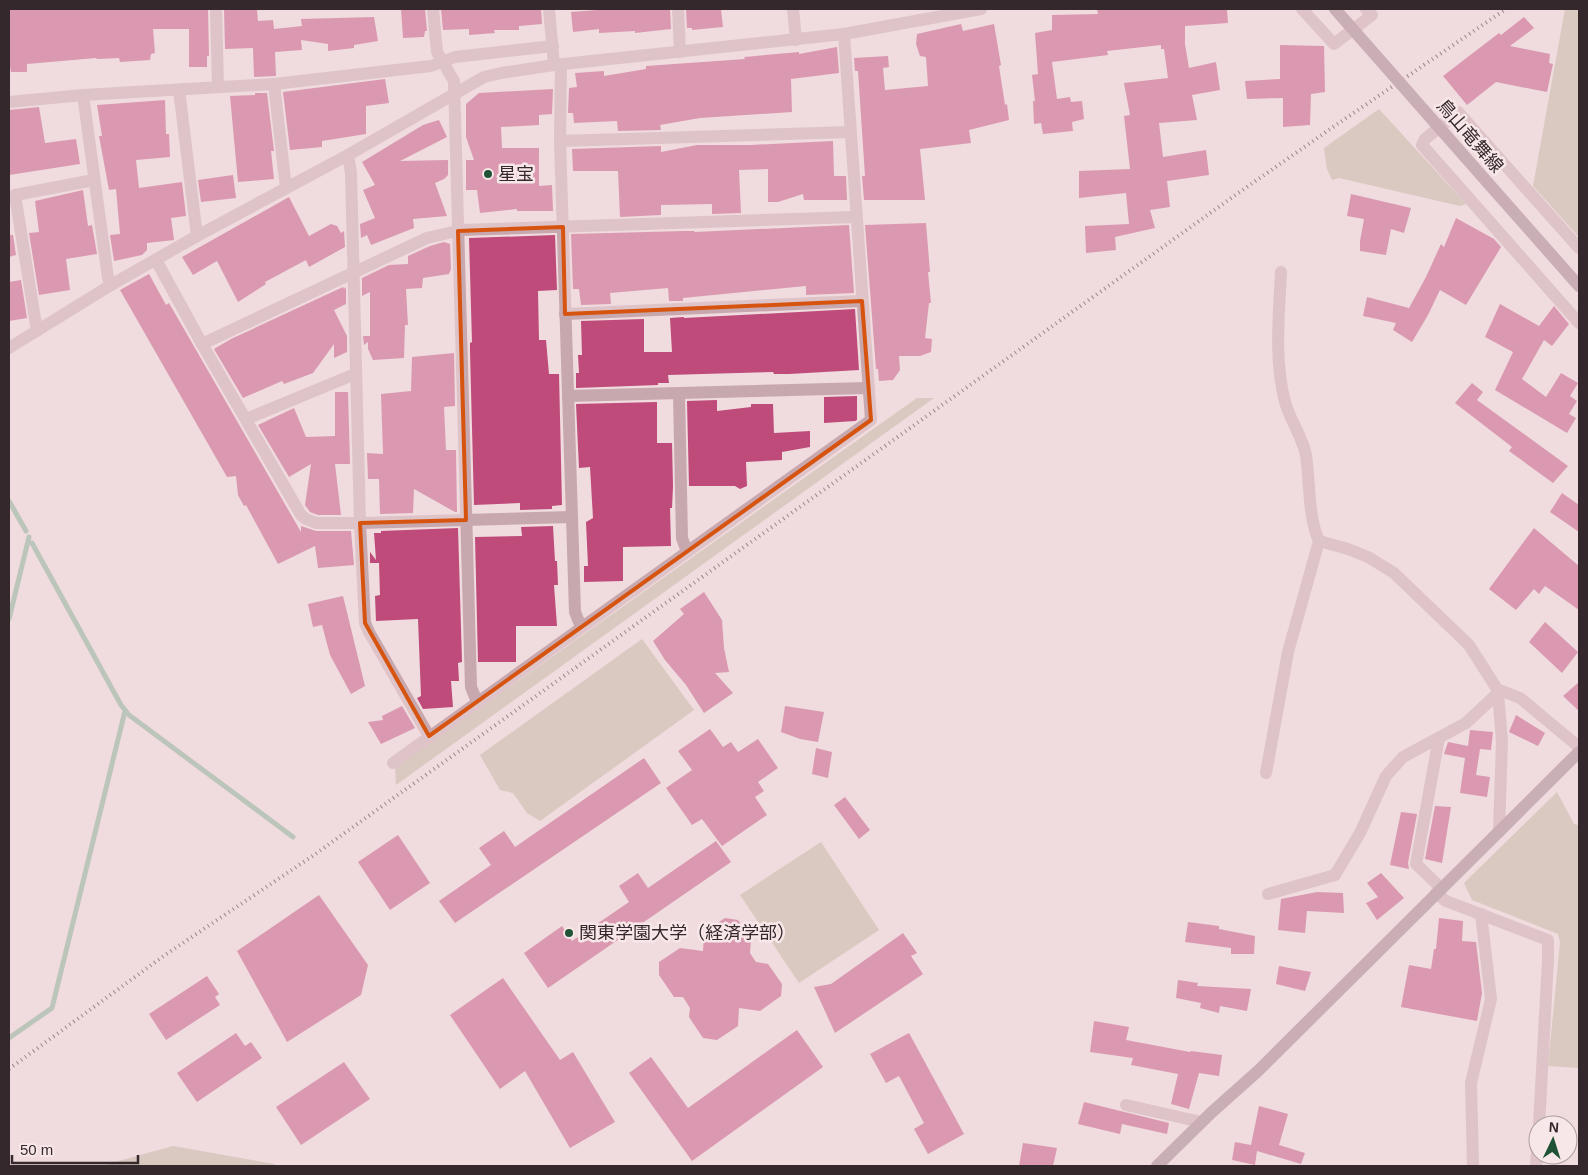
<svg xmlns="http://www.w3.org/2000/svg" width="1588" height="1175" viewBox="0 0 1588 1175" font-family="Arial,'Noto Sans JP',sans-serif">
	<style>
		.green { fill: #beb39c }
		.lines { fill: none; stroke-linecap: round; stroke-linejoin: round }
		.stream { stroke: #7cab8e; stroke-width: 5 }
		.building { fill: #be4b7a }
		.street { stroke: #c7a8ae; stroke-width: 12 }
		.secondary { stroke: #9b7983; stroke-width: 12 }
		.rail { stroke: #34282c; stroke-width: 4; stroke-dasharray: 1 4; stroke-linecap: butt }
		.secondary-bridge { stroke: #9b7983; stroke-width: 12 }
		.marked { fill: none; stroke: #d6540f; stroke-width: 4; stroke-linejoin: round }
		.poi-dot { fill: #205335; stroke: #f8e7e9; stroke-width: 2 }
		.labels { text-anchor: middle; stroke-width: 5; stroke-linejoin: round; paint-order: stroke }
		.street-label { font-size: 18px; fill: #34282c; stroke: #f8e7e9 }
		.poi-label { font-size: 18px; fill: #34282c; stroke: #f8e7e9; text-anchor: start }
	</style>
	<rect width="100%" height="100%" fill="#f0dbde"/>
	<g class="green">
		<polygon points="1565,9 1579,9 1579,235 1578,236 1533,186"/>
		<polygon points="1379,109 1466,204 1460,206 1339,178 1332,180 1327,169 1324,148"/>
		<polygon points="917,398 934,398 396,785 395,768"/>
		<polygon points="642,639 694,710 540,821 527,813 513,793 500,790 480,755"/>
		<polygon points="1557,792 1574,824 1579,825 1579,1068 1548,1066 1560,942 1558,934 1472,900 1464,883"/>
		<polygon points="821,842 879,930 799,983 740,895"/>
		<polygon points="173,1146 274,1164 276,1166 105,1166 108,1164"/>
	</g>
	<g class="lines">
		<g class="stream">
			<polyline points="9,501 26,531"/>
			<polyline points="32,543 121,705 129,715 293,837"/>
			<polyline points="9,619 29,537"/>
			<polyline points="9,1038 52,1008 125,711"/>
		</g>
	</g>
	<g class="building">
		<polygon points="9,9 208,9 209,56 207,56 207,67 189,67 189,29 153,29 155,53 151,54 150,60 120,62 119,58 97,59 96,58 27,64 27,72 11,72 9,61"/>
		<polygon points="224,9 257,9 258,21 273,20 274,29 302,26 301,19 374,17 378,41 354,45 354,48 328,51 328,44 301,40 302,50 275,52 276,76 254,77 253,48 225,49"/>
		<polygon points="401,9 425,9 427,31 425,31 424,37 403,38"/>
		<polygon points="441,9 541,9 542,24 519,26 519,30 494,30 495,33 469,35 469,29 443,30"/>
		<polygon points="596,9 670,9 671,29 635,33 635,31 599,33 599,29 573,32 571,12 597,10"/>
		<polygon points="686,9 721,9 723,27 692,30 692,28 687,28"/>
		<polygon points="1097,9 1227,9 1228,23 1185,26 1185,44 1189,68 1216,62 1220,90 1192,95 1197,120 1159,123 1163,157 1206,150 1209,175 1167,181 1170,207 1150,210 1155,228 1115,237 1116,250 1086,253 1085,226 1129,224 1126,193 1079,198 1079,171 1130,169 1124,116 1130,115 1124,83 1168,78 1164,49 1161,49 1161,45 1107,51 1108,55 1052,62 1057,99 1070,97 1071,102 1082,101 1084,119 1072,122 1073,131 1043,134 1041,123 1034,124 1033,101 1035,101 1032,75 1038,74 1035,33 1052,30 1052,15 1098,14"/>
		<polygon points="1524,17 1534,28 1510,46 1550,54 1549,63 1553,64 1547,92 1496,82 1467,105 1443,76 1499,33 1501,35"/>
		<polygon points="961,24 963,31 994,24 1001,65 999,66 1005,105 1007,104 1009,120 969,130 971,143 920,149 925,200 864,200 862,176 865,176 858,71 855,71 854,58 888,56 889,67 883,68 885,90 928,86 926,57 920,56 916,44 917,34"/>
		<polygon points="1280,45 1324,46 1325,92 1311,94 1310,125 1283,127 1283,98 1247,99 1245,81 1280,79"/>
		<polygon points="837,47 839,73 791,79 792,112 700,118 660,125 661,130 618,131 617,121 574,123 573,113 568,113 569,88 577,87 575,73 604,71 604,76 646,69 646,66 745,59 744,57 799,52 799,54"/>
		<polygon points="385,79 389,103 366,106 366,134 322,141 322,147 290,150 283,92"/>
		<polygon points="553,89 552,114 539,115 539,125 501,127 502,148 539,148 539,186 552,185 553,211 517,211 517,209 480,213 477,190 466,190 466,160 474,160 466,137 466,104 479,93"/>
		<polygon points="255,93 267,93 274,151 271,151 274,179 238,182 230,96 255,95"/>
		<polygon points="165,100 166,134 169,134 170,157 136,160 139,188 182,182 186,216 171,218 174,240 147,243 147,250 142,255 114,261 110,235 120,234 116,189 109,190 99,136 102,136 97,105"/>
		<polygon points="39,107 45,143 76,139 80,164 9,175 9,110"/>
		<polygon points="439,120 447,137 400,161 448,160 448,175 444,179 435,183 447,216 413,219 414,228 371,245 367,235 361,238 360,224 375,218 363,190 375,185 362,162 423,125"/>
		<polygon points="833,141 834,176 846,176 847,200 804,200 803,194 778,202 768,202 768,169 739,170 741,213 712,214 712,204 661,205 661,215 620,217 618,171 573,171 572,149 661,146 661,152 697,145 751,145"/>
		<polygon points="233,175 236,198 201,202 198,180"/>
		<polygon points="83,190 88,226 92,225 97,254 66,259 70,290 39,295 29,233 39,232 35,201"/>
		<polygon points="1351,194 1411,208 1404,233 1391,229 1386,255 1360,251 1360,241 1364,219 1347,216"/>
		<polygon points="289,197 309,236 331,224 337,226 341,233 344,231 345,247 309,267 306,260 265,282 266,284 238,302 217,261 193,275 182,257"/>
		<polygon points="1456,218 1494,239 1501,247 1466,305 1440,290 1428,315 1412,342 1393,330 1396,323 1363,316 1367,297 1409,308 1426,277 1441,244 1444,247"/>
		<polygon points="926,223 930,272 928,272 931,303 929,303 925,338 932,339 931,352 920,356 899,356 900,370 893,380 879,381 878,369 876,369 865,225"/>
		<polygon points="849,225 854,293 806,295 806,286 683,298 683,301 669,301 668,288 610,293 611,304 581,305 579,289 573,289 571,234 684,231 694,231 695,232"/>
		<polygon points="9,235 13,235 16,255 9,257"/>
		<polygon points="555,235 557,290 538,291 539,340 546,340 549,374 559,374 562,505 552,506 552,509 520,510 520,503 474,505 470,351 470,343 472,342 469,238"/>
		<polygon points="444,242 450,244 451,269 449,274 423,278 422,288 406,289 408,325 405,325 404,358 373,360 368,349 368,342 364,345 363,336 370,336 370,292 362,296 362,278 389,265 408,264 408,256 430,246"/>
		<polygon points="149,274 166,305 169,303 301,532 301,526 316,531 351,531 354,565 318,568 315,546 278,564 246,505 244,506 238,495 236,476 227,477 120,290"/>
		<polygon points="21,280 27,318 9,321 9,282"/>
		<polygon points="343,287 344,289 346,287 346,304 334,310 347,336 347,352 334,358 334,344 313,373 284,384 282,381 243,398 214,349 231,339"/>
		<polygon points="1500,304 1539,326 1554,306 1569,324 1552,346 1544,340 1522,379 1546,397 1561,373 1578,383 1570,396 1577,401 1569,414 1576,418 1567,433 1495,390 1513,352 1485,337"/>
		<polygon points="855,309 859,370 789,374 774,374 773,372 668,375 669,383 658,383 658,385 576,388 576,373 579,373 578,355 582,355 581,321 644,319 644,352 672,352 670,318 684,317 684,318"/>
		<polygon points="454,353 455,406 444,407 446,450 456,450 457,512 455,512 414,489 413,513 380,514 379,479 368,479 367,453 383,454 381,394 411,391 412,357"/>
		<polygon points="1472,383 1483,392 1477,400 1568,466 1553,483 1509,451 1512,447 1455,403"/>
		<polygon points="335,392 348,392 350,464 335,464 341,515 318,515 310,512 305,505 311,464 289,477 258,425 294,408 306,437 335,436"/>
		<polygon points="857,396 857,420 855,421 824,423 824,397"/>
		<polygon points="717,400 717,411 751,407 751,404 773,404 774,433 810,431 810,447 782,452 782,460 746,462 747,486 740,489 735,486 689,486 687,401"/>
		<polygon points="657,402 657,443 672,443 673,486 672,508 670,508 671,546 623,547 623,581 584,582 584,566 588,566 586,522 593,518 590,467 579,468 576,404"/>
		<polygon points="1562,493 1579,505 1579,532 1550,512"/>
		<polygon points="553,526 555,561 557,561 558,585 554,585 557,626 516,626 516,662 478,662 475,537 522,536 521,527"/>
		<polygon points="458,528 462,662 458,663 459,681 451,681 453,707 423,709 417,698 421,696 418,619 376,621 375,596 380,595 379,563 370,563 370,552 376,560 374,533 381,533 381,531"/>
		<polygon points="1534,528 1579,566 1579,610 1545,586 1539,594 1534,589 1516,610 1489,589"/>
		<polygon points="704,592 722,620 724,648 729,672 715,673 733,693 704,713 686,685 665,660 653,641 684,614 680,609"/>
		<polygon points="343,596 365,686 351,694 330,655 322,625 313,627 308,604"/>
		<polygon points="1545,622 1578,652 1562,673 1529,642"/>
		<polygon points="1579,682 1579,711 1563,696"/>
		<polygon points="402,706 415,728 381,744 368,722 383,720 382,716"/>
		<polygon points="785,706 824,712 818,742 800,739 781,732"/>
		<polygon points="1516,715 1545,733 1538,746 1509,732"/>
		<polygon points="710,729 723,747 731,742 738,752 758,739 778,768 758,782 764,791 755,797 767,815 722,846 702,819 692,825 666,788 692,770 678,751"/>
		<polygon points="1470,730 1493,732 1491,750 1480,749 1476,775 1490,777 1487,797 1460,793 1465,758 1444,754 1448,742 1468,746"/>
		<polygon points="816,748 832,752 828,778 812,774"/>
		<polygon points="644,758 661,783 455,923 439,901 491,865 479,848 504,831 515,847"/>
		<polygon points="845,797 870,830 859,839 834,805"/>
		<polygon points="1435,806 1451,807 1442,863 1425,859"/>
		<polygon points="1401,812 1417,814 1408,863 1409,869 1390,865"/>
		<polygon points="398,835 430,883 390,910 358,862"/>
		<polygon points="716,841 731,862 548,988 524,953 562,926 572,941 629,902 619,886 638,873 648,888"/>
		<polygon points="1381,873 1404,898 1377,920 1366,903 1378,897 1367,883"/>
		<polygon points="1317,892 1343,893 1344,913 1307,911 1305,933 1278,930 1281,899"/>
		<polygon points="319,895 368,965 361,995 287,1042 237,951"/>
		<polygon points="725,918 738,920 751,939 750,953 756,962 768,964 782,984 781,996 760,1011 739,1008 738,1026 717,1040 703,1038 689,1017 690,1008 683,997 674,997 659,975 659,962 680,948 703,951 704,932"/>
		<polygon points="1439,918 1463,921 1462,941 1476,942 1482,993 1477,1021 1401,1007 1409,965 1431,969 1434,949 1436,949"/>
		<polygon points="1188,922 1219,926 1219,929 1255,936 1254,954 1231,954 1231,948 1185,942"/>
		<polygon points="903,933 917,953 911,956 923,974 835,1033 814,987 831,984"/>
		<polygon points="1279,966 1311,972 1305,991 1276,984"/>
		<polygon points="207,976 219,994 215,997 220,1005 166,1040 149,1014"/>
		<polygon points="503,978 560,1060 573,1052 615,1122 570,1148 525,1071 500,1089 450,1015"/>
		<polygon points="1178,980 1198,983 1197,986 1251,989 1247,1011 1220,1006 1219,1013 1200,1008 1201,1003 1176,998"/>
		<polygon points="1094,1021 1129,1027 1126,1040 1190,1052 1191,1051 1222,1055 1219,1076 1199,1073 1189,1109 1171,1104 1178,1074 1131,1065 1133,1058 1090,1052"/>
		<polygon points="797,1030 823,1067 692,1161 629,1073 651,1057 688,1108"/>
		<polygon points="236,1033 245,1046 251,1042 262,1058 197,1102 177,1073"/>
		<polygon points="909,1033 964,1134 928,1154 914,1129 924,1123 899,1076 886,1083 870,1054"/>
		<polygon points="344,1062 370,1099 301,1145 276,1107"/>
		<polygon points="1084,1102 1169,1123 1167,1134 1122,1124 1120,1134 1078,1124"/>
		<polygon points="1259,1106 1288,1114 1279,1145 1305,1153 1301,1164 1257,1151 1255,1165 1232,1160 1235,1142 1251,1145"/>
		<polygon points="1023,1143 1057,1148 1053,1166 1019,1166"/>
	</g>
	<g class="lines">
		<g class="street">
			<polyline points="216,9 218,87"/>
			<polyline points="433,9 437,52 454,81 471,687 477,702"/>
			<polyline points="549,9 554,65"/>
			<polyline points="678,9 680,52"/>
			<polyline points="793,9 796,40"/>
			<polyline points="1302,9 1334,44 1372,15 1366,9"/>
			<polyline points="561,64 560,141 575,612 581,627"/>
			<polyline points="274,84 286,188"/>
			<polyline points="179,90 197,236"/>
			<polyline points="83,95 108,278 111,285"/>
			<polyline points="9,102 83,95 274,84 431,66 455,57 553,46"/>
			<polyline points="560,141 850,132"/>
			<polyline points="348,155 351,173 360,523 365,623 369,632 429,736"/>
			<polyline points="1579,248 1458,112 1425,139 1422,145 1579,323"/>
			<polyline points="156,260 202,344 301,515 306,519 316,523 360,523 571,517"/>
			<polyline points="565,314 862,301"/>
			<polyline points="37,331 15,195 94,180"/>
			<polyline points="202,344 427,238 461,230 856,217"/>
			<polyline points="9,348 111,285 197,236 348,155 484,77 501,73 554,65 844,34 981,9"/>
			<polyline points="679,394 682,538 687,552"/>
			<polyline points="568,396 868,388"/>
			<polyline points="246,419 355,374"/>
			<polyline points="1319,541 1348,549 1368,557 1394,573 1469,645 1497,689 1520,698 1579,747"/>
			<polyline points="1498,693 1502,741 1499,832"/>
			<polyline points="1439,738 1416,864 1441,888"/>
			<polyline points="393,763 871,420 844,34"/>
			<path d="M 1266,773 L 1288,652 L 1319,541 C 1308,517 1310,482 1306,455 C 1302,436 1290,420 1285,402 C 1274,359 1279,316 1281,272"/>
			<polyline points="1436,893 1446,901 1548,940 1548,960 1539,1125"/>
			<polyline points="1268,894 1335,875 1360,833 1386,776 1403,757 1466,723 1498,693"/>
			<polyline points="1126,1105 1201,1122"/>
			<polyline points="1473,1166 1471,1083 1491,999 1481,914"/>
			<polyline points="1536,1166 1538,1137"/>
		</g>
		<g class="secondary">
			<polyline points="1488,183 1579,286"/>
			<polyline points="1157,1166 1212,1112 1258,1071 1579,752"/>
		</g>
		<polyline class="rail" points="9,1069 165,955 314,855 1234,196 1336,125 1506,9"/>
		<polyline class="secondary-bridge" points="1335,9 1488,183"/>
	</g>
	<path d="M0 0H1588V1175H0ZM 563,227 L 565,314 L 862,301 L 871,420 L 429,736 L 365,623 L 360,523 L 466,520 L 458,231 Z" fill="#f0dbde" fill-opacity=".55" fill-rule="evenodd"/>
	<path class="marked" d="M 563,227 L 565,314 L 862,301 L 871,420 L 429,736 L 365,623 L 360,523 L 466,520 L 458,231 Z"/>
	<g class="poi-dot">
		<circle cx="488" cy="174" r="5"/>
		<circle cx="569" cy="933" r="5"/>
	</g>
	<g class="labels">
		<g class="street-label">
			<text transform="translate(1470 136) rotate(49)" y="6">鳥山竜舞線</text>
		</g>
		<g class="poi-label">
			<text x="498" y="180">星宝</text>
			<text x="579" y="939">関東学園大学（経済学部）</text>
		</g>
	</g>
	<rect width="1588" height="1175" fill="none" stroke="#34282c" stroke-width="20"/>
	<g transform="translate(1553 1140) rotate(4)"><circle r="24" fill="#f8e7e9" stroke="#aa9b9d"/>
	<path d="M0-4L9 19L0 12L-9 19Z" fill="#205335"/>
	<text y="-8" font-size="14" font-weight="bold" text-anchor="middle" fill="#34282c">N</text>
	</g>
	<path d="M12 1155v8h126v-8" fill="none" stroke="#34282c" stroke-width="2.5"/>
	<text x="20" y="1155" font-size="15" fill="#34282c" stroke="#f8e7e9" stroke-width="4" paint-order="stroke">50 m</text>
</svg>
